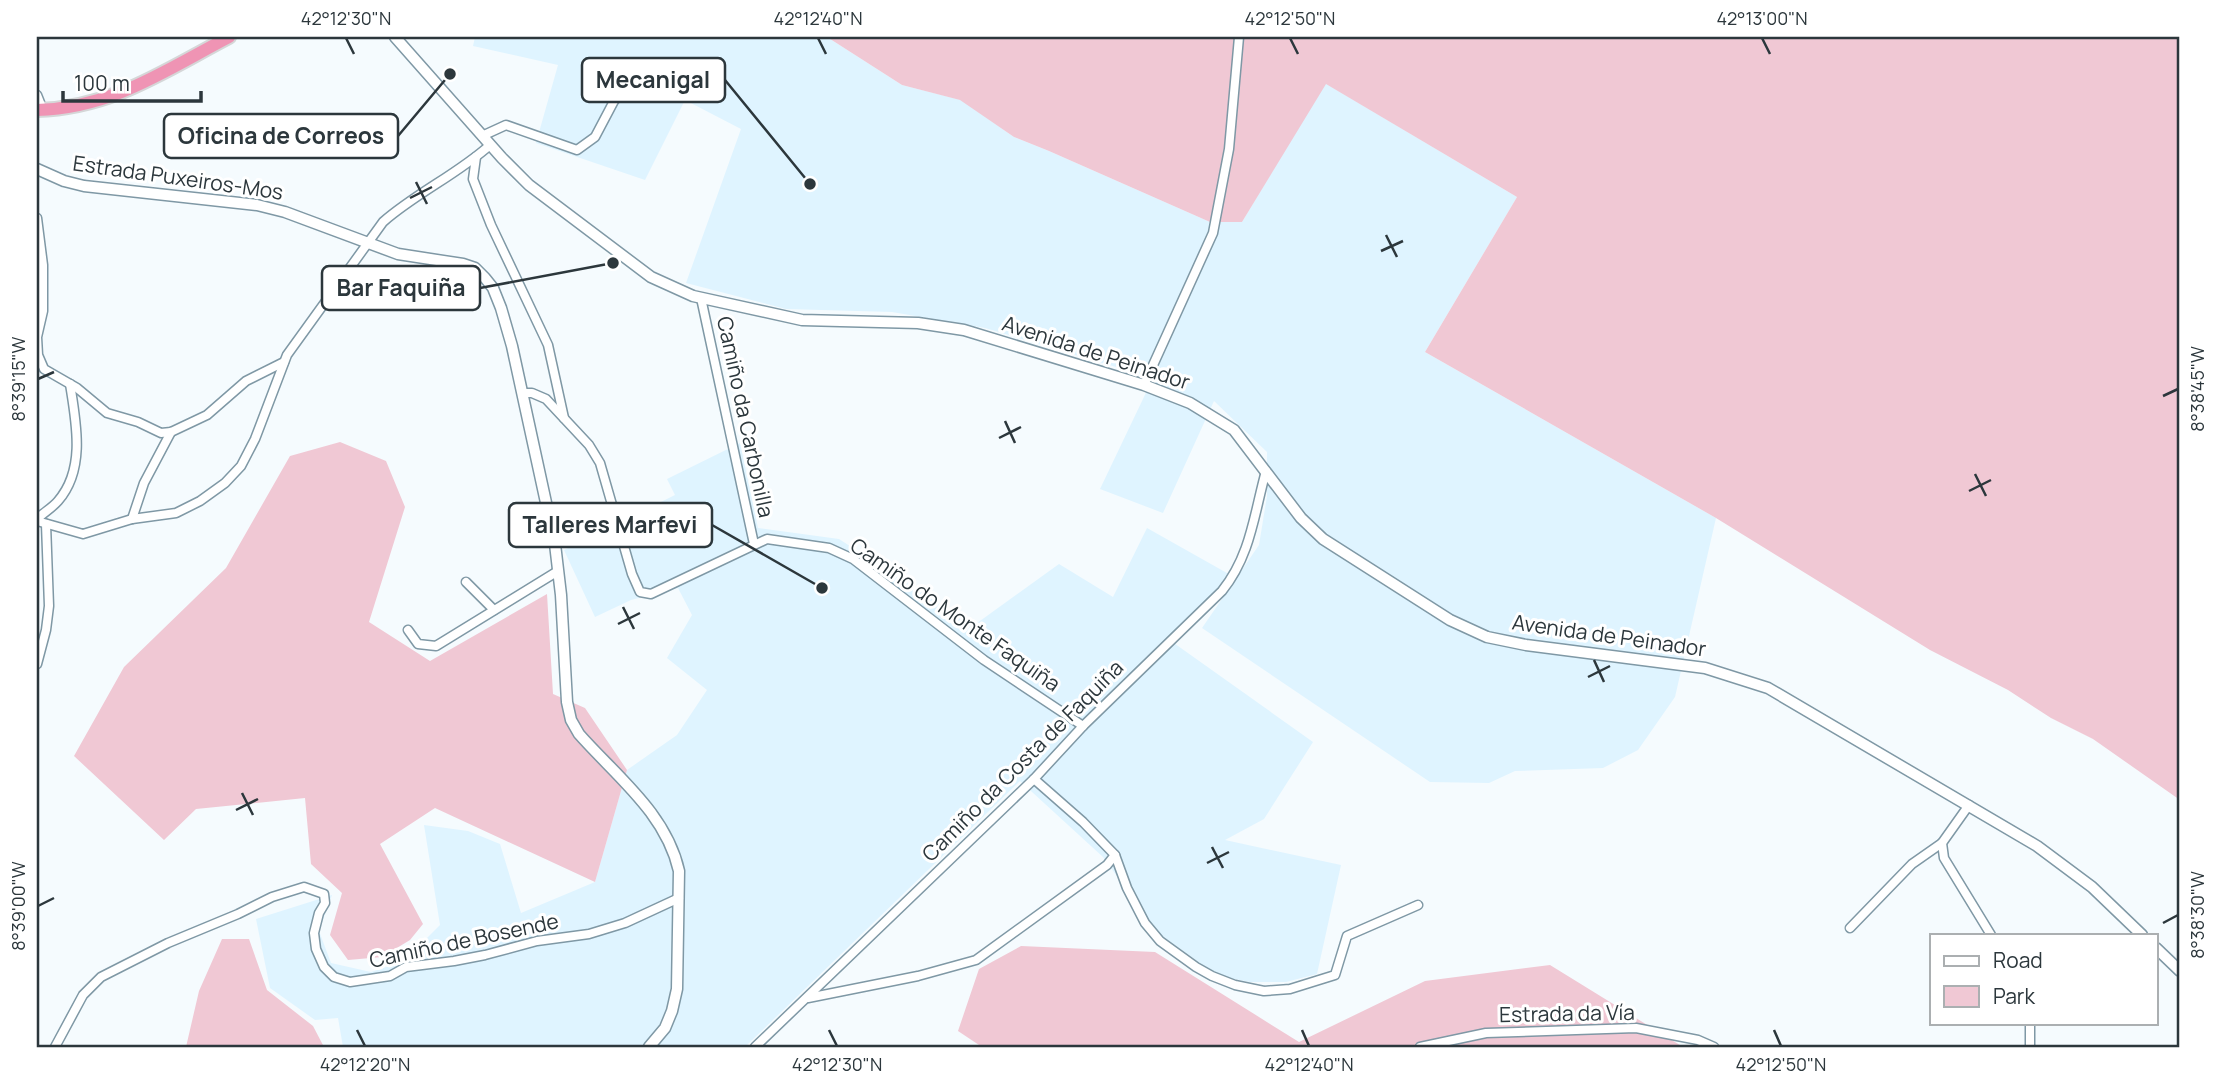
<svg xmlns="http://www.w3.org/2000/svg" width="2217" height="1084" viewBox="0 0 2217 1084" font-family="Manrope,sans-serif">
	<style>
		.built { fill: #dff4ff }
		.green { fill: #f0c8d4 }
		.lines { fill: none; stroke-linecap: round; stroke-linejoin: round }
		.minor-casing { stroke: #7f98a5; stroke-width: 11 }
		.tertiary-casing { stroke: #7f98a5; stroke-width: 13 }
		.trunk-casing { stroke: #d5d7d8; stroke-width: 16 }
		.minor { stroke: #fff; stroke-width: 8 }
		.tertiary { stroke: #fff; stroke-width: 10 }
		.trunk { stroke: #ef94b4; stroke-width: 12 }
		.ticks { fill: none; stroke: #2c373c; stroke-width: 2.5 }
		.labels { text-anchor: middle; stroke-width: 6; stroke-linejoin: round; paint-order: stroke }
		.street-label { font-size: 21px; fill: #2c373c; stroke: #fff }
		.leader { fill: none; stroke: #2c373c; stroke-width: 2.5 }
		.callout-dot { fill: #2c373c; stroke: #fff; stroke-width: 2.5 }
		.callout { fill: #fff; stroke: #2c373c; stroke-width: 2.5 }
		.callout-label { font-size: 23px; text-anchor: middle; font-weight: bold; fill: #2c373c }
		.neatline { fill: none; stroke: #2c373c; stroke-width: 2.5 }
		.ticks-label { font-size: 18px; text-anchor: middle; fill: #2c373c }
	</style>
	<rect width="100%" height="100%" fill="#f5fbfe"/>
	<g class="built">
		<polygon points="475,37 827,37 902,85 961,100 1014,137 1049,151 1210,222 1242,222 1325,83 1517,197 1425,352 1716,518 1675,697 1638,750 1603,768 1515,771 1489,783 1430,782 1202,628 1259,545 1267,496 1267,452 1214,401 1163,513 1100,489 1153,378 985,328 892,312 786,309 686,283 741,129 685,100 645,180 536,143 558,65 473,46"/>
		<polygon points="740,443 758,528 839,539 973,626 1059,564 1113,597 1147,528 1234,577 1171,641 1313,742 1264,819 1225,840 1341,865 1317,974 1286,982 1250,982 1218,976 1158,933 1103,857 1020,781 745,1047 343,1047 338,1018 315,1020 270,988 256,919 332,895 319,931 331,963 371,972 404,961 440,925 424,825 468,831 500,844 521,913 595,882 627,770 677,735 707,690 667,658 692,615 678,588 631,600 595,617 564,550 675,495 667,479"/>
	</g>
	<g class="green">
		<polygon points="827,37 2180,37 2180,800 2093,739 2051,718 2008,690 1930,650 1716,518 1425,352 1517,197 1326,84 1242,222 1210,222 1049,151 1014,137 960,100 902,85"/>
		<polygon points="340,442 386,461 405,507 369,622 430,661 547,594 553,694 585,708 627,770 595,882 435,808 380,844 423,924 410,940 382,957 348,960 330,935 342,893 311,864 305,798 196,809 164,840 74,756 124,667 226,568 290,456"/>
		<polygon points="222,939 249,939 267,990 313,1026 324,1047 186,1047 199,991"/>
		<polygon points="1021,946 1155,952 1299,1042 1425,981 1550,965 1683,1047 982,1047 958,1031 979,969"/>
	</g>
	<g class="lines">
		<defs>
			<g id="minor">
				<polyline points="37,95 43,110"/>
				<polyline points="482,136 506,125 577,150 595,137 614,101 626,86"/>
				<polyline points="476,157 473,179 491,225 548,345 564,418"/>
				<polyline points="37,218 43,265 43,311 37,337 38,355 44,369 77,388 107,413 138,422 161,433 171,432 207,415 246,381 284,362"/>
				<polyline points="701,298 754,544"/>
				<polyline points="1144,385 1213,233 1229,149 1239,37"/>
				<polyline points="522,393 532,393 546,399 589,445 600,463 632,574 640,592 651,594 767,539 829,548 853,559 984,660 1083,726"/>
				<path d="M 37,519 C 43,513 52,508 58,501 C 86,469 76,422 70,384"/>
				<polyline points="132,519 144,483 171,432"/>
				<path d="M 37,521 L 83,534 L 132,519 L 176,513 L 200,501 L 225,483 L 241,466 L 255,439 L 287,355 L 383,222 C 416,193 458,174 490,145"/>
				<polyline points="466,582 494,610"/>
				<polyline points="408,630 418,644 436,646 558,571"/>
				<polyline points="37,664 46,630 49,606 46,524"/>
				<polyline points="1034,779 1083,822 1115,855 1127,888 1145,923 1160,941 1196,967 1212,976 1235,985 1264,991 1290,989 1335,975 1347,936 1418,905"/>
				<polyline points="1969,805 1942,843 1944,858 1991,935"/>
				<polyline points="1850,928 1912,864 1942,843"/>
				<polyline points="808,998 918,976 976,960 1107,865 1115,855"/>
				<polyline points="2030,1023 2030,1047"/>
				<polyline points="55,1047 83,995 101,977 168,943 238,914 272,897 304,887 324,894 325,903 319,913 314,933 316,949 324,967 334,977 350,982 390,976 406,967 454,961 485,955 537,941 589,934 625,923 679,898"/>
				<path d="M 755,1047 L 1034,779 L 1083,726 L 1222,591 C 1251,555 1254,514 1266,471"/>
				<polyline points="1420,1047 1486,1033 1636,1028 1698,1040 1714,1047"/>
			</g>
			<g id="tertiary">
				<polyline points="395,37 502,158 529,185 651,277 693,296 802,320 918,323 964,330 1144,385 1190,403 1234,430 1301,518 1323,539 1450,620 1487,637 1526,645 1705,668 1768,688 2037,846 2092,887 2142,935"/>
				<path d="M 37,169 L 64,181 L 84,186 L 257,205 L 285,212 L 398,254 L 463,264 L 475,268 L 485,278 L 493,288 L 501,308 L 512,346 L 555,544 L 561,595 L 567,702 L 571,720 L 579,734 C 616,776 666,813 679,871 L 677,989 L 672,1011 L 665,1028 L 649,1047"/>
				<polyline points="2156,948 2180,971"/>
			</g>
			<path id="trunk" d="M 37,110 C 112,108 164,71 229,37"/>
		</defs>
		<use href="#minor" class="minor-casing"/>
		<use href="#tertiary" class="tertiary-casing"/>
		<use href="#trunk" class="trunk-casing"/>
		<use href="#minor" class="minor"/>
		<use href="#tertiary" class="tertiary"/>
		<use href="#trunk" class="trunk"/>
	</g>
	<path class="ticks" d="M 346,38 L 354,54M 818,38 L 826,54M 1290,38 L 1298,54M 1762,38 L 1770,54M 416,182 L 427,204M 410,198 L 432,187M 1386,235 L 1397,257M 1381,251 L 1403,241M 38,379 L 54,372M 2163,396 L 2178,389M 1005,421 L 1015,443M 999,438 L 1021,427M 1975,474 L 1986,496M 1969,491 L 1991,480M 623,607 L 634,629M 618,624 L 640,613M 1594,660 L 1604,682M 1588,677 L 1610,666M 242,793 L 253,815M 236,810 L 258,799M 1212,847 L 1223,868M 1207,863 L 1229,852M 38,906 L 54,898M 2163,923 L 2178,915M 357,1030 L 365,1046M 829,1030 L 837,1046M 1302,1030 L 1309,1046M 1774,1030 L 1781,1046"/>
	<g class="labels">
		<g class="street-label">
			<text transform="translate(178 178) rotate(8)" y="7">Estrada Puxeiros-Mos</text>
			<text transform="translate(1096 353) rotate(18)" y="7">Avenida de Peinador</text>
			<text transform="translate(745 417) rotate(78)" y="7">Camiño da Carbonilla</text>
			<text transform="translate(955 615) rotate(35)" y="7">Camiño do Monte Faquiña</text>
			<text transform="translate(1609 636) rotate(8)" y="7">Avenida de Peinador</text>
			<text transform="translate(1023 761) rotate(-45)" y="7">Camiño da Costa de Faquiña</text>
			<text transform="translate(464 941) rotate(-12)" y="7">Camiño de Bosende</text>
			<text transform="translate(1567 1014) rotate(-1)" y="7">Estrada da Vía</text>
		</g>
	</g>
	<path class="leader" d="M810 184L725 80M450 74L398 136M613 263L480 288M822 588L712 525"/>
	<g class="callout-dot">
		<circle cx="810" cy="184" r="7"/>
		<circle cx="450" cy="74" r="7"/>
		<circle cx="613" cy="263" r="7"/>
		<circle cx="822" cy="588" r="7"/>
	</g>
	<g class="callout">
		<rect x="582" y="58" width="143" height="44" rx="7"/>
		<rect x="164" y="114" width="234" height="44" rx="7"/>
		<rect x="322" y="266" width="158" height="44" rx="7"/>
		<rect x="509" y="503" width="203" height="44" rx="7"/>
	</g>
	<g class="callout-label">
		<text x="653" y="88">Mecanigal</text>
		<text x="281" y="144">Oficina de Correos</text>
		<text x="401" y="296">Bar Faquiña</text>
		<text x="610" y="533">Talleres Marfevi</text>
	</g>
	<rect width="2217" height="1084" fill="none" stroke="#ffffff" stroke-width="77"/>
	<rect x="1930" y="934" width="228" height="91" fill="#ffffff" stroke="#abafb1" stroke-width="2"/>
	<rect x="1944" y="956" width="35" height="10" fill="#ffffff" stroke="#abafb1" stroke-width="2"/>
	<text x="1993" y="968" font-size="21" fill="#2c373c">Road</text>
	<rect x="1944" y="986" width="35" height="21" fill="#f0c8d4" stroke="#abafb1" stroke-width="2"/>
	<text x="1993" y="1004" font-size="21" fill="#2c373c">Park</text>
	<path d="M63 91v10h138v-10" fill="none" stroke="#2c373c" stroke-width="3.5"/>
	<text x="74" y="91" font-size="21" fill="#2c373c" stroke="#ffffff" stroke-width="5" paint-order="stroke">100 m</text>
	<rect x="38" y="38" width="2140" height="1008" class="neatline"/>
	<g class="ticks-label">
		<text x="346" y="25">42°12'30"N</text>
		<text x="818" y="25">42°12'40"N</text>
		<text x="1290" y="25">42°12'50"N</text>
		<text x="1762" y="25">42°13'00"N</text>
		<text transform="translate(19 379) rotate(-90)" y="6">8°39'15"W</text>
		<text transform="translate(2198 389) rotate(-90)" y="6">8°38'45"W</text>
		<text transform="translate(19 906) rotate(-90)" y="6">8°39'00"W</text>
		<text transform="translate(2198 915) rotate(-90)" y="6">8°38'30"W</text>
		<text x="365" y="1071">42°12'20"N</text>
		<text x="837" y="1071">42°12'30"N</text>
		<text x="1309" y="1071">42°12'40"N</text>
		<text x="1781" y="1071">42°12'50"N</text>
	</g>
</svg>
